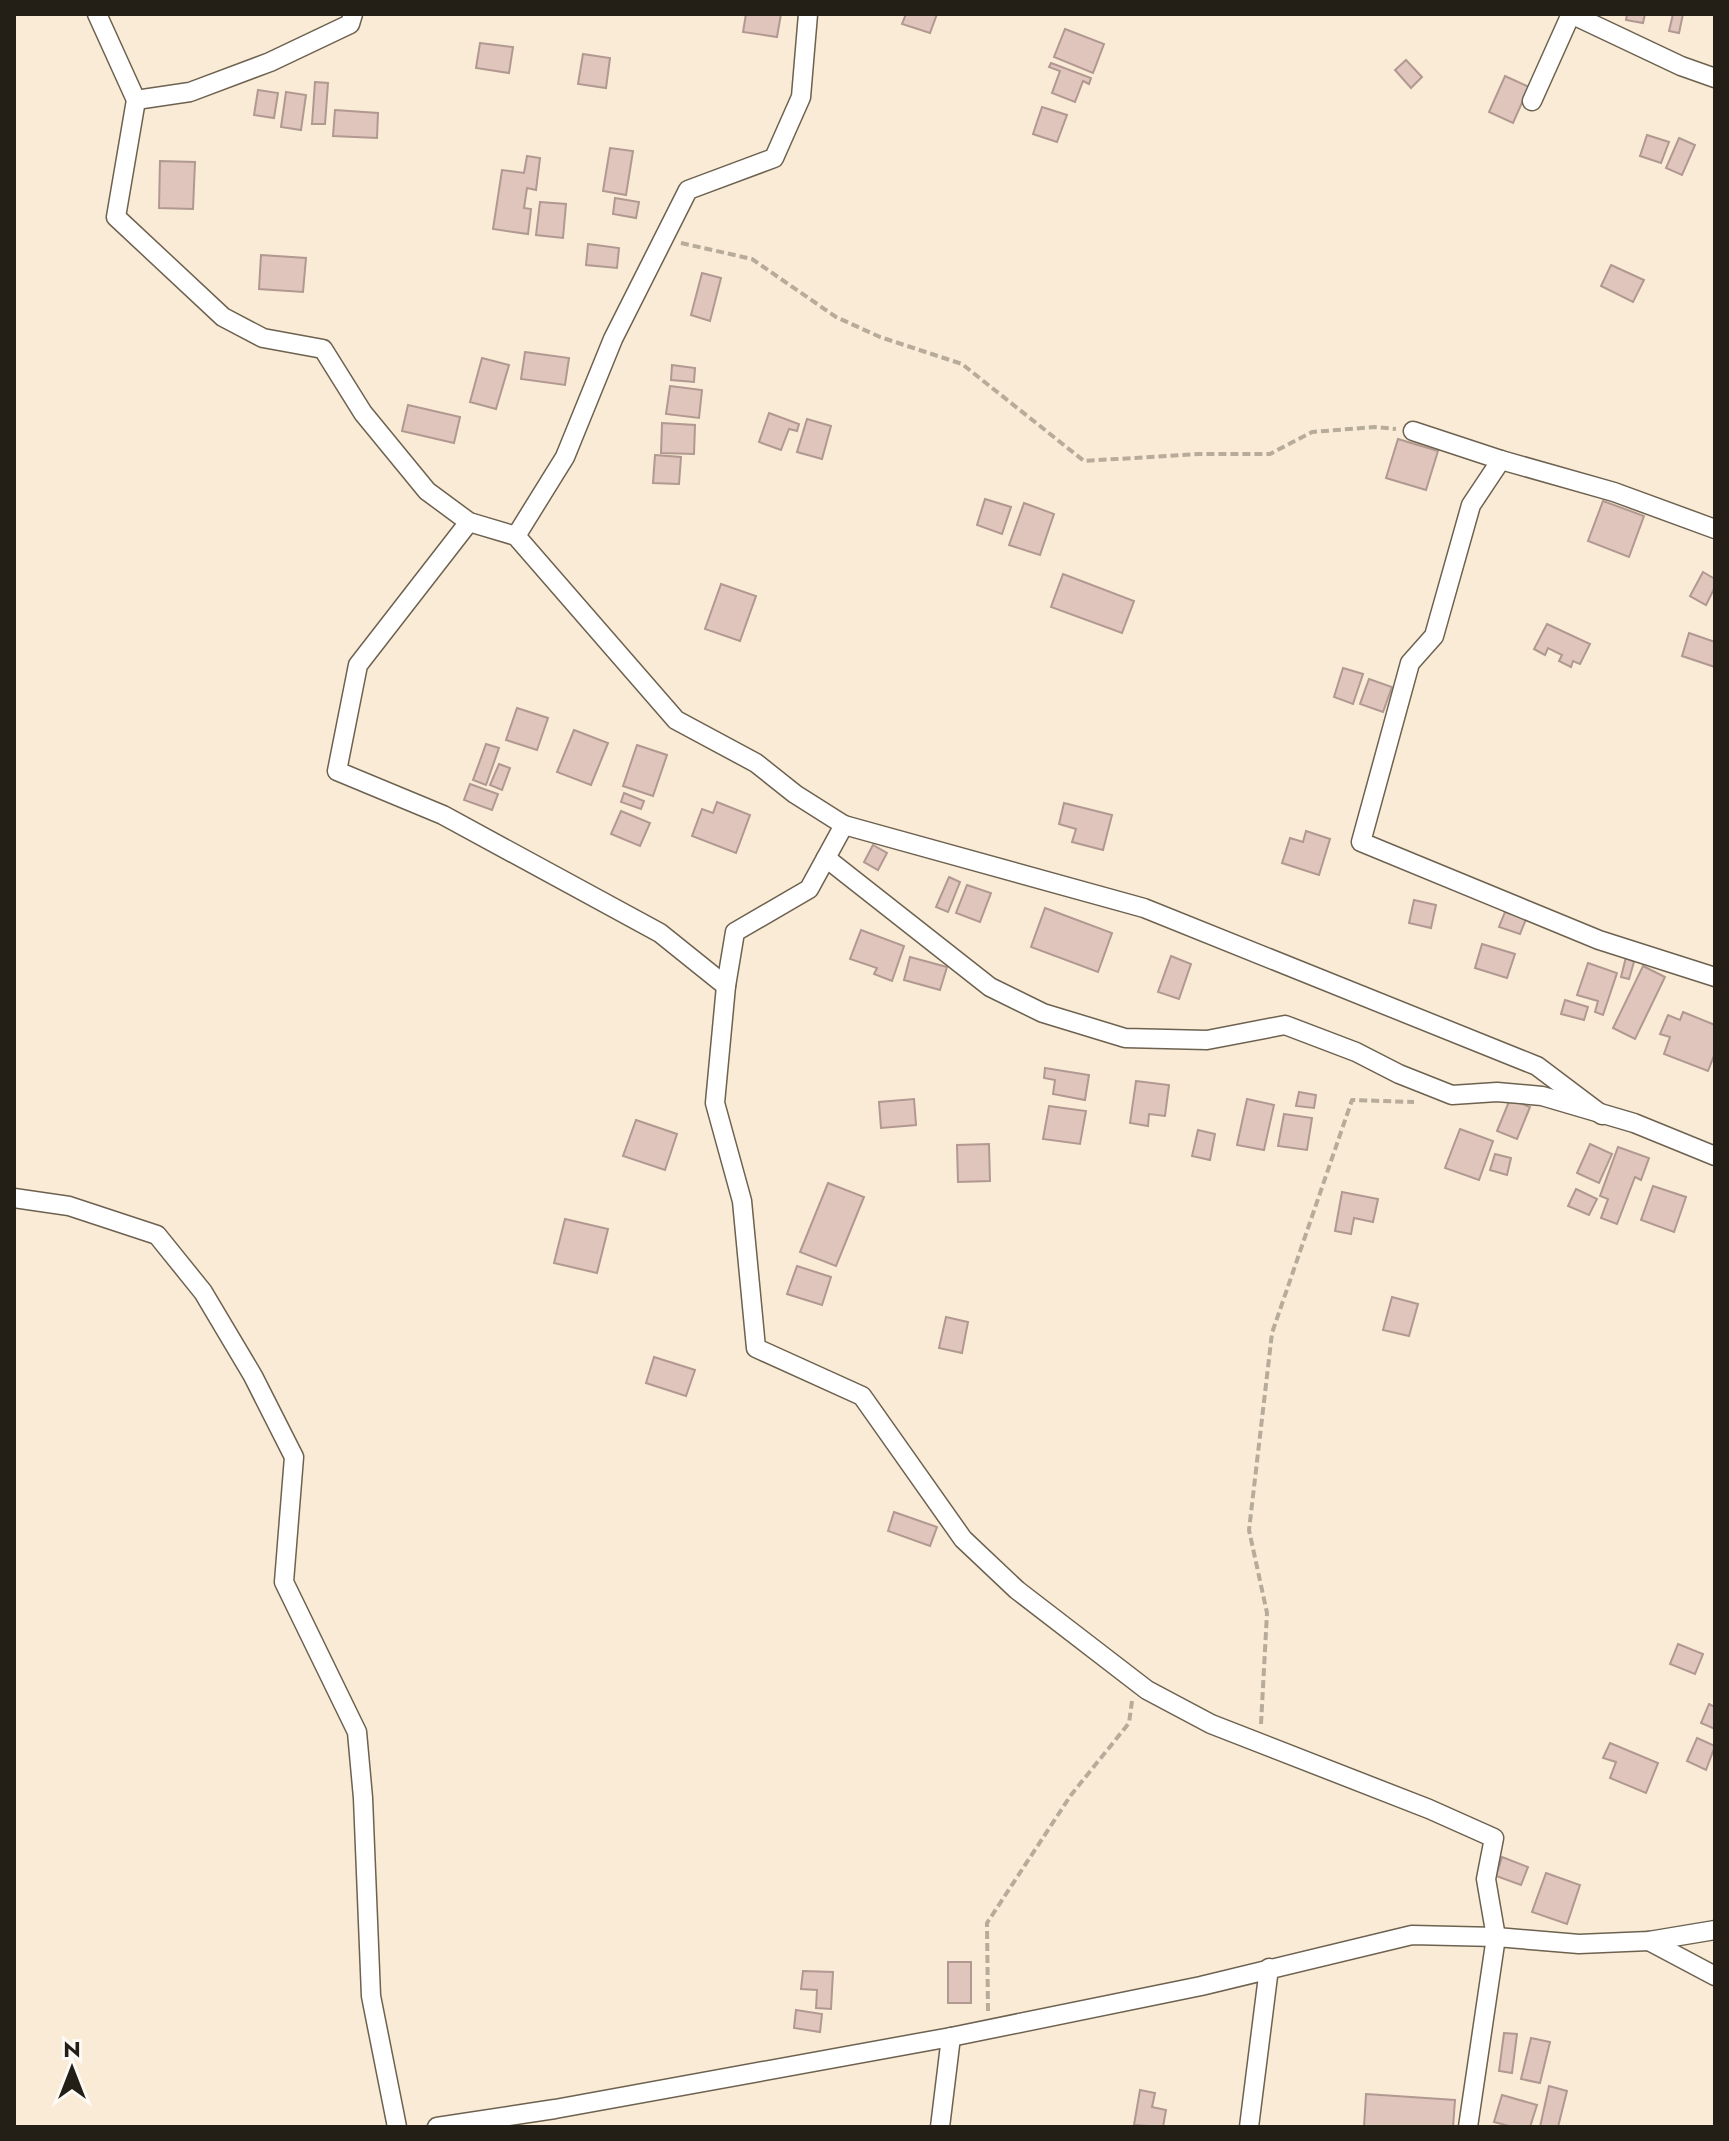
<svg xmlns="http://www.w3.org/2000/svg" width="1729" height="2141" viewBox="0 0 1729 2141" font-family="Jost,sans-serif">
	<style>
		.building { fill: #e0c5bd; stroke: #b19891; stroke-width: 2 }
		.lines { fill: none; stroke-linecap: round; stroke-linejoin: round }
		.minor-casing { stroke: #6d614f; stroke-width: 21 }
		.path { stroke: #b7ab9a; stroke-width: 4; stroke-dasharray: 8 4; stroke-linecap: butt }
		.minor { stroke: #fff; stroke-width: 18 }
	</style>
	<rect width="100%" height="100%" fill="#f9ebd6"/>
	<g class="building">
		<polygon points="746,14 781,14 777,37 743,32"/>
		<polygon points="906,14 937,14 930,33 902,24"/>
		<polygon points="1627,14 1645,14 1643,23 1626,20"/>
		<polygon points="1673,14 1683,14 1679,33 1669,31"/>
		<polygon points="1065,29 1104,44 1093,73 1054,57"/>
		<polygon points="480,43 513,47 509,73 476,68"/>
		<polygon points="583,54 610,58 606,88 578,84"/>
		<polygon points="1406,60 1422,77 1411,88 1395,70"/>
		<polygon points="1051,63 1091,78 1089,84 1083,81 1075,102 1052,93 1060,71 1049,67"/>
		<polygon points="1505,76 1529,87 1513,123 1489,112"/>
		<polygon points="315,82 328,83 325,124 312,124"/>
		<polygon points="258,90 278,93 274,118 254,115"/>
		<polygon points="286,92 306,95 301,130 281,127"/>
		<polygon points="1042,107 1067,115 1057,142 1033,134"/>
		<polygon points="335,110 378,113 377,138 333,136"/>
		<polygon points="1647,135 1669,142 1661,163 1640,156"/>
		<polygon points="1679,138 1695,145 1682,175 1666,168"/>
		<polygon points="610,148 633,151 626,195 603,191"/>
		<polygon points="527,156 540,158 536,190 527,188 524,208 531,209 528,234 493,229 502,170 524,173"/>
		<polygon points="160,161 195,162 193,209 159,208"/>
		<polygon points="615,198 639,202 636,218 613,214"/>
		<polygon points="540,202 566,204 563,238 536,235"/>
		<polygon points="588,244 619,248 617,268 586,265"/>
		<polygon points="261,255 306,258 303,292 259,289"/>
		<polygon points="1611,265 1644,280 1633,302 1601,286"/>
		<polygon points="702,273 721,278 710,321 691,315"/>
		<polygon points="525,352 569,358 565,385 521,379"/>
		<polygon points="482,358 509,365 496,409 470,402"/>
		<polygon points="672,365 695,368 694,382 671,380"/>
		<polygon points="670,386 702,390 699,418 666,414"/>
		<polygon points="408,405 460,417 454,443 402,431"/>
		<polygon points="769,413 799,424 797,431 789,429 781,450 759,442"/>
		<polygon points="807,419 831,426 822,459 797,452"/>
		<polygon points="662,423 695,425 694,454 661,453"/>
		<polygon points="1398,439 1438,451 1426,490 1386,478"/>
		<polygon points="655,455 681,457 679,484 653,483"/>
		<polygon points="985,499 1011,507 1002,534 977,525"/>
		<polygon points="1603,501 1644,516 1629,557 1588,541"/>
		<polygon points="1024,503 1054,514 1040,555 1009,545"/>
		<polygon points="1703,572 1715,579 1715,587 1706,605 1690,596"/>
		<polygon points="1063,574 1134,601 1122,633 1051,607"/>
		<polygon points="721,584 756,596 740,641 705,629"/>
		<polygon points="1547,624 1590,644 1580,664 1573,661 1571,667 1559,661 1562,655 1548,648 1545,655 1534,649"/>
		<polygon points="1689,633 1715,642 1715,667 1682,656"/>
		<polygon points="1343,668 1363,674 1353,704 1334,697"/>
		<polygon points="1369,679 1392,687 1383,712 1360,704"/>
		<polygon points="517,708 548,718 537,750 506,740"/>
		<polygon points="574,730 608,743 591,785 557,772"/>
		<polygon points="486,744 499,748 486,785 473,780"/>
		<polygon points="637,745 667,755 653,796 623,786"/>
		<polygon points="499,764 510,768 502,790 490,785"/>
		<polygon points="470,784 498,794 492,810 464,800"/>
		<polygon points="624,793 644,801 641,809 621,802"/>
		<polygon points="717,802 750,815 736,853 692,836 702,809 713,813"/>
		<polygon points="1064,803 1112,815 1103,850 1072,842 1076,829 1059,824"/>
		<polygon points="621,811 650,823 640,846 611,834"/>
		<polygon points="1306,831 1330,839 1319,875 1282,863 1290,838 1303,842"/>
		<polygon points="873,845 887,853 878,870 864,862"/>
		<polygon points="949,877 960,882 948,912 936,907"/>
		<polygon points="967,885 991,893 980,922 956,913"/>
		<polygon points="1414,900 1436,905 1431,928 1409,923"/>
		<polygon points="1045,908 1112,933 1098,972 1031,947"/>
		<polygon points="1505,912 1526,919 1520,934 1499,927"/>
		<polygon points="861,930 904,946 892,981 874,974 877,968 850,959"/>
		<polygon points="1482,944 1515,954 1507,978 1475,968"/>
		<polygon points="1171,956 1191,964 1179,999 1158,992"/>
		<polygon points="910,957 947,967 940,990 904,980"/>
		<polygon points="1626,957 1634,962 1629,979 1621,977"/>
		<polygon points="1588,963 1617,973 1603,1015 1595,1012 1598,1001 1577,995"/>
		<polygon points="1643,966 1665,977 1635,1039 1613,1028"/>
		<polygon points="1565,1000 1588,1007 1584,1020 1561,1014"/>
		<polygon points="1683,1012 1715,1025 1715,1053 1708,1071 1664,1054 1670,1037 1660,1034 1668,1015 1680,1020"/>
		<polygon points="1045,1068 1089,1075 1085,1100 1053,1094 1055,1080 1044,1078"/>
		<polygon points="1136,1081 1169,1085 1165,1116 1149,1114 1148,1126 1130,1123"/>
		<polygon points="1299,1092 1316,1095 1314,1108 1296,1106"/>
		<polygon points="914,1099 916,1125 881,1128 879,1102"/>
		<polygon points="1247,1099 1274,1105 1264,1150 1237,1145"/>
		<polygon points="1510,1099 1530,1107 1517,1139 1497,1131"/>
		<polygon points="1049,1106 1086,1111 1080,1144 1043,1139"/>
		<polygon points="1284,1114 1312,1118 1307,1150 1278,1146"/>
		<polygon points="636,1120 677,1134 665,1170 623,1156"/>
		<polygon points="1460,1129 1493,1141 1479,1180 1445,1168"/>
		<polygon points="1198,1130 1215,1134 1210,1160 1192,1156"/>
		<polygon points="989,1144 990,1181 958,1182 957,1145"/>
		<polygon points="1590,1144 1612,1154 1599,1183 1577,1173"/>
		<polygon points="1618,1147 1649,1158 1641,1180 1635,1177 1617,1224 1601,1218 1608,1199 1600,1196"/>
		<polygon points="1495,1154 1511,1158 1507,1175 1490,1170"/>
		<polygon points="828,1183 864,1197 836,1266 800,1252"/>
		<polygon points="1653,1186 1686,1197 1674,1232 1641,1220"/>
		<polygon points="1576,1189 1597,1199 1589,1215 1568,1206"/>
		<polygon points="1342,1192 1378,1199 1373,1222 1354,1218 1351,1234 1335,1231"/>
		<polygon points="565,1219 608,1229 597,1273 554,1263"/>
		<polygon points="797,1266 831,1277 822,1305 787,1294"/>
		<polygon points="1392,1297 1418,1304 1409,1336 1383,1330"/>
		<polygon points="946,1317 968,1322 962,1353 939,1348"/>
		<polygon points="654,1357 695,1370 686,1396 646,1383"/>
		<polygon points="894,1512 937,1527 930,1546 888,1531"/>
		<polygon points="1678,1644 1703,1654 1695,1674 1670,1664"/>
		<polygon points="1709,1704 1715,1707 1715,1729 1701,1723"/>
		<polygon points="1697,1738 1715,1746 1706,1770 1687,1761"/>
		<polygon points="1610,1743 1658,1763 1646,1793 1610,1778 1616,1762 1603,1758"/>
		<polygon points="1502,1857 1528,1867 1521,1885 1496,1876"/>
		<polygon points="1546,1873 1580,1885 1567,1924 1532,1912"/>
		<rect x="948" y="1962" width="23" height="41"/>
		<polygon points="803,1971 833,1972 831,2009 816,2008 817,1990 801,1989"/>
		<polygon points="796,2010 822,2014 820,2032 794,2028"/>
		<polygon points="1504,2033 1517,2034 1512,2073 1499,2071"/>
		<polygon points="1531,2038 1550,2042 1540,2083 1521,2079"/>
		<polygon points="1549,2086 1567,2091 1558,2127 1540,2127"/>
		<polygon points="1140,2090 1155,2093 1152,2107 1166,2110 1163,2127 1134,2125"/>
		<polygon points="1366,2094 1455,2100 1453,2127 1364,2127"/>
		<polygon points="1502,2095 1537,2105 1530,2127 1513,2127 1494,2122"/>
	</g>
	<g class="lines">
		<defs>
			<g id="minor">
				<polyline points="97,14 136,100 116,217 223,317 263,338 323,349 363,413 427,491 469,522 516,536 676,720 756,763 795,794 844,825 1144,908 1537,1066 1602,1115"/>
				<polyline points="1571,14 1681,66 1715,78"/>
				<polyline points="136,100 190,92 270,62 350,24 353,14"/>
				<polyline points="1532,101 1571,14"/>
				<polyline points="1413,431 1501,460 1614,492 1715,529"/>
				<polyline points="1501,460 1471,505 1434,636 1410,663 1361,842 1599,940 1715,977"/>
				<polyline points="469,522 358,665 337,771 443,815 660,933 726,986 715,1103 742,1201 756,1348 862,1396 963,1539 1017,1590 1147,1690 1211,1724 1429,1809 1494,1838 1486,1879 1496,1937 1468,2127"/>
				<polyline points="516,536 565,457 613,339 688,190 774,158 801,97 808,14"/>
				<polyline points="826,858 990,987 1043,1013 1125,1038 1207,1040 1285,1025 1356,1052 1399,1074 1452,1095 1497,1092 1542,1096 1634,1123 1715,1156"/>
				<polyline points="726,986 735,932 809,889 844,825"/>
				<polyline points="14,1198 69,1206 157,1235 203,1292 253,1376 294,1457 284,1582 357,1732 363,1798 371,1996 397,2127"/>
				<polyline points="1649,1941 1715,1976"/>
				<polyline points="437,2127 555,2109 951,2037 1201,1986 1412,1935 1496,1937 1579,1944 1649,1941 1715,1930"/>
				<polyline points="940,2127 951,2037"/>
				<polyline points="1249,2127 1269,1968"/>
			</g>
		</defs>
		<use href="#minor" class="minor-casing"/>
		<g class="path">
			<polyline points="681,243 752,259 836,317 880,337 962,364 1084,461 1198,454 1270,454 1312,432 1374,427 1396,429"/>
			<polyline points="1261,1724 1267,1613 1249,1530 1272,1333 1352,1100 1414,1102"/>
			<polyline points="988,2011 987,1923 1071,1795 1129,1723 1132,1701"/>
		</g>
		<use href="#minor" class="minor"/>
	</g>
	<rect width="1729" height="2141" fill="none" stroke="#231e16" stroke-width="32"/>
	<g transform="translate(72 2069)" stroke="#fdfaf6" stroke-width="6" paint-order="stroke">
	<path d="M0-6L14 30L0 20L-14 30Z" fill="#231e16"/>
	<text y="-12" font-size="22" font-weight="bold" text-anchor="middle" fill="#231e16">N</text>
	</g>
</svg>
